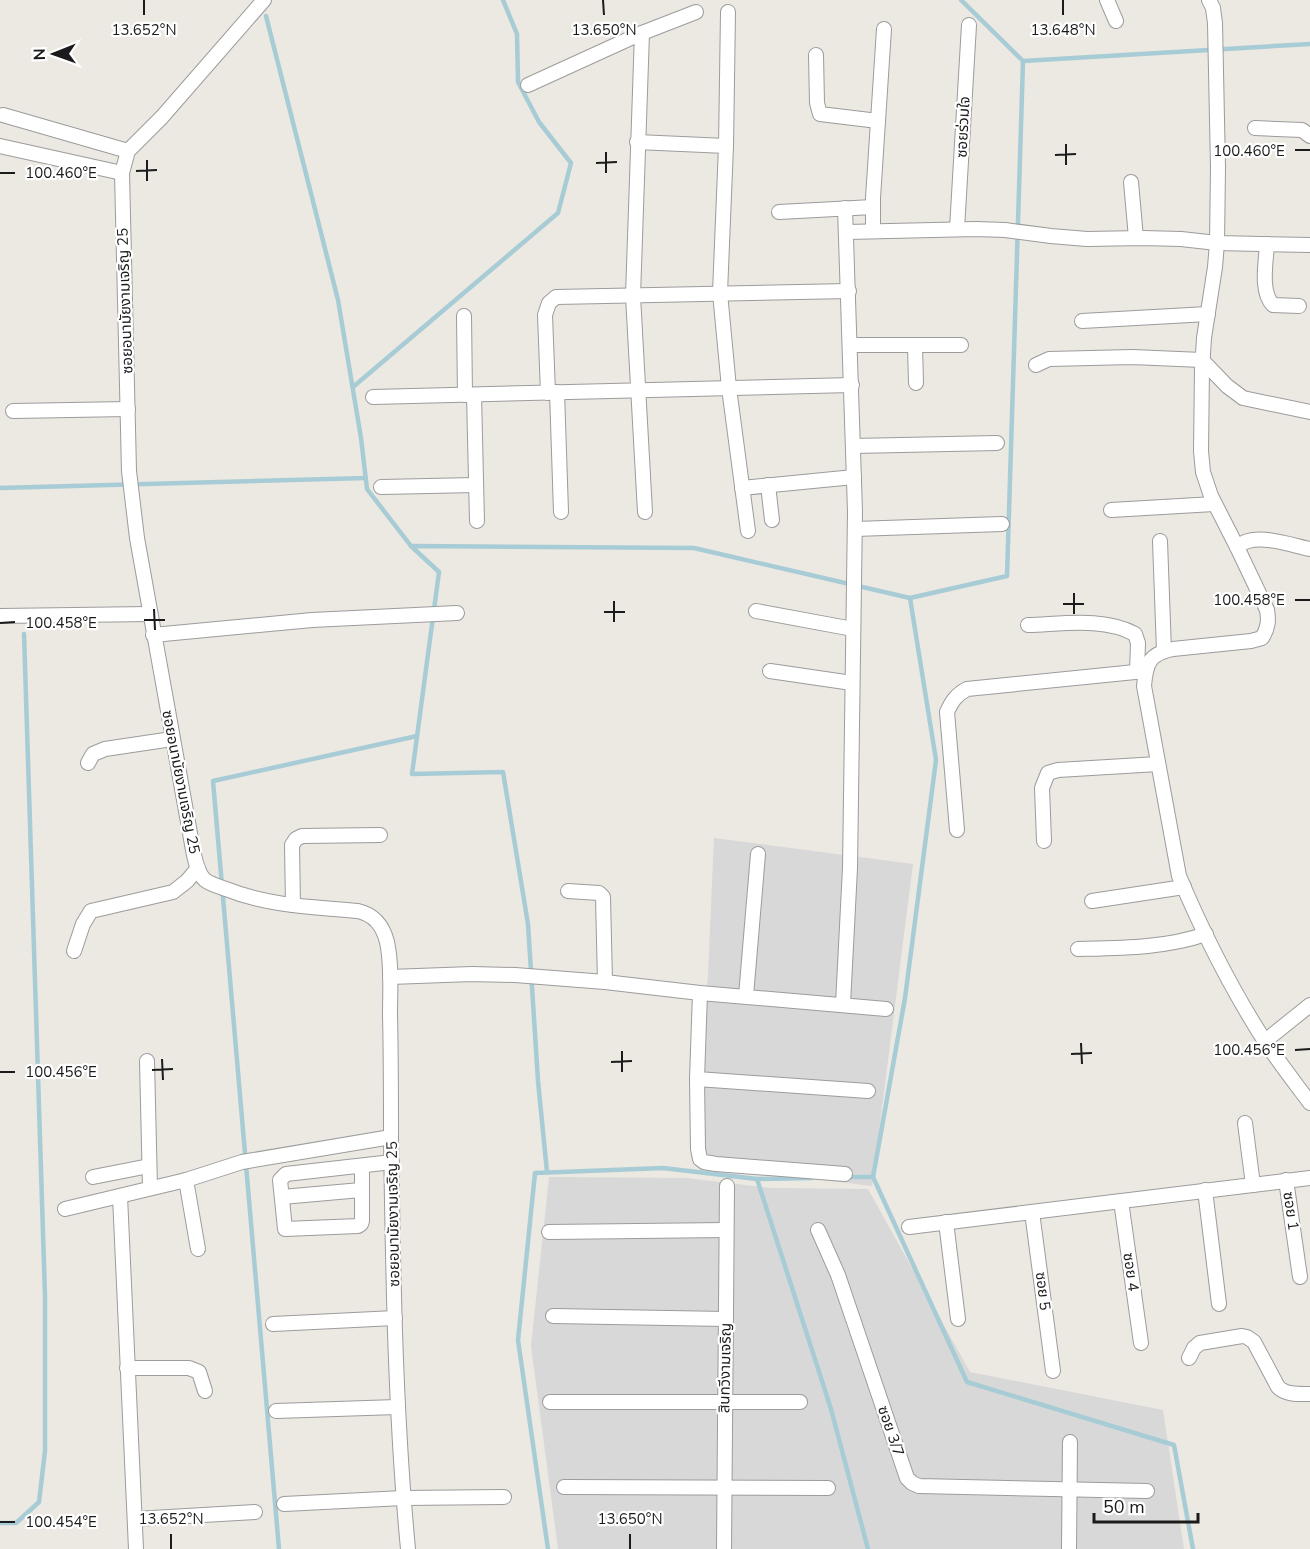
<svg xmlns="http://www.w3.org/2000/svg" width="1310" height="1549" viewBox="0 0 1310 1549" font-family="'Nunito Sans','Noto Sans Thai',sans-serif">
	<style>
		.residential { fill: #d9d8d8 }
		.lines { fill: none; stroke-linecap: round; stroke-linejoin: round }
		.stream { stroke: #a7ccd5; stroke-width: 4.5 }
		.minor-casing { stroke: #9c9c9c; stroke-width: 16 }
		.minor { stroke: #fff; stroke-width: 14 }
		.ticks { fill: none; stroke: #1b1b1b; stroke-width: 2 }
		.labels { text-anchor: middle; stroke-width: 4.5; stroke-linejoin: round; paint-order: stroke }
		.street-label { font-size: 15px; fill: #1b1b1b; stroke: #fff }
		.ticks-label { font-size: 15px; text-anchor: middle; fill: #1b1b1b; stroke: #fff; stroke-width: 4.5; stroke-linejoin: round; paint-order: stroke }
	</style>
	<rect width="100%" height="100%" fill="#ece8e2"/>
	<g class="residential">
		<polygon points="714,838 913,864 872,1186 693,1164 708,975"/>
		<polygon points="549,1177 687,1178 771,1188 868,1189 970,1372 1163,1410 1184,1549 558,1549 531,1346"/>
	</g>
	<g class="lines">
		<g class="stream">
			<polyline points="266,16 338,300 361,438 367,489 411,546"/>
			<polyline points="1023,61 1310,44"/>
			<polyline points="353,387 558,213 571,163 539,122 518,82 517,34 503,0"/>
			<polyline points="0,488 366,478"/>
			<polyline points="910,598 936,760 905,998 873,1177 967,1382 1174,1445 1193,1549"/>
			<polyline points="547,1172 538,1081 528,924 503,772 412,774 439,572 411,546 694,548 910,598 1007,576 1023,61 961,0"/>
			<polyline points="845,1177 873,1177"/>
			<polyline points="757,1179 831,1409 868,1549"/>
			<polyline points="0,1523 16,1523 39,1502 45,1451 45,1296 24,634"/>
			<polyline points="279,1549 213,781 417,736"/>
			<polyline points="548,1549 518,1340 535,1173 663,1168 757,1179 812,1178"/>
		</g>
		<defs>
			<g id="minor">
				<path d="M 264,0 L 162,117 L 128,151 L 122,173 L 129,471 L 137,538 L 193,850 C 195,859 197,873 205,880 C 210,884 220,887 226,889 C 268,906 313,907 358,911 C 375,915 383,926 387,942 C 392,965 390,991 390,1014 C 391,1055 391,1096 391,1137 C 393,1274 395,1412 408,1549"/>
				<polyline points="1107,0 1116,21"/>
				<path d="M 1209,0 L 1213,8 L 1215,23 L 1218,168 L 1217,243 L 1215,267 L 1204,338 L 1202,369 L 1201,451 L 1203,472 L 1211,496 L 1237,547 L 1267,610 C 1269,621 1268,628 1262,638 L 1251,641 L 1173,649 C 1149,654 1146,663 1144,686 L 1179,876 C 1201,928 1229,984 1259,1032 C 1274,1056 1293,1080 1310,1103"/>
				<polyline points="728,12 726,146 720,293 729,388 748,531"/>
				<polyline points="642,33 633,296 645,512"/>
				<polyline points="816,55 817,103 820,114 878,121"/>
				<polyline points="528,85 642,33 696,12"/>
				<polyline points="3,115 128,151"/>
				<polyline points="1255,128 1302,130 1310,136"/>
				<polyline points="637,142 726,146"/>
				<polyline points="0,146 122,173"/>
				<polyline points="1131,182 1136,238"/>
				<polyline points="779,212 873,207"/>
				<polyline points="957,229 969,25"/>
				<polyline points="873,231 873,198 884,29"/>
				<polyline points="847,232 976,229 1005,230 1051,236 1087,239 1143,238 1181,239 1217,243 1310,245"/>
				<path d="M 1267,244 C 1266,262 1260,292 1273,305 L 1299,306"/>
				<polyline points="464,316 465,395"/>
				<polyline points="1082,321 1208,314"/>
				<polyline points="850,345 961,345"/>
				<polyline points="915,346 916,383"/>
				<polyline points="1036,365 1049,359 1132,357 1202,360 1227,386 1243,398 1310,412"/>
				<polyline points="557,392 561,512"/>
				<polyline points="548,393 545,315 549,303 556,297 849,291"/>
				<polyline points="474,395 477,521"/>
				<polyline points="373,397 852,385"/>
				<polyline points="13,411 128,409"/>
				<polyline points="853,446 997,443"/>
				<polyline points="768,485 772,520"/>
				<polyline points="381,487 476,485"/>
				<polyline points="742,488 854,477"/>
				<polyline points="1111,510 1214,504"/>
				<polyline points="855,529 1002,524"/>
				<polyline points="1160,541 1164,651"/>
				<path d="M 1237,547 C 1254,531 1290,545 1310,549"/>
				<polyline points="756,611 853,629"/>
				<polyline points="0,616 149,614"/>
				<path d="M 1028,625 C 1063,624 1104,617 1135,634 L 1138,643 L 1137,672"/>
				<polyline points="153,635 312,620 457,613"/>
				<polyline points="770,671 852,683"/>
				<polyline points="88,763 93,754 105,749 172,739"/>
				<path d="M 957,830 L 947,712 C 952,701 956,695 967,689 L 1145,671"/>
				<polyline points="1044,841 1042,788 1048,773 1058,770 1158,764"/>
				<polyline points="568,891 599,893 603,897 605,982"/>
				<polyline points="1092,901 1184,887"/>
				<polyline points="293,905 292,845 296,839 302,836 380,835"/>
				<path d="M 1078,949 C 1120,948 1166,948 1206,934"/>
				<polyline points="74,951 83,924 91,911 173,892 187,881 198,868"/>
				<polyline points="390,977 472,974 515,975 605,982 700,993 886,1009"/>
				<polyline points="700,993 697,1079 698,1149 700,1159 704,1162 716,1164 845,1174"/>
				<polyline points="746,996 758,854"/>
				<polyline points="843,1004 850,868 855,512 845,208"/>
				<polyline points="1265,1041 1310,1005"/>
				<polyline points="147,1061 150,1188"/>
				<polyline points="697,1079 868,1091"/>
				<polyline points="1245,1123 1253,1185"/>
				<polyline points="362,1166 362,1221 361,1224 358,1226 285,1229 280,1180 286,1174 392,1162"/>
				<polyline points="93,1177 149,1166"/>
				<polyline points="186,1180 198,1249"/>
				<polyline points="1286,1180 1300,1277"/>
				<polyline points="1205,1190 1219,1304"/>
				<polyline points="120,1196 136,1549"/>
				<polyline points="282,1197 361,1190"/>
				<polyline points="1121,1201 1141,1343"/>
				<polyline points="65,1209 186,1180 242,1162 391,1137"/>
				<polyline points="1032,1212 1053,1371"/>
				<polyline points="946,1222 958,1319"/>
				<polyline points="909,1227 1310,1178"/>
				<polyline points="818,1230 838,1275 907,1478 912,1483 919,1486 1147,1491"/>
				<polyline points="549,1232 726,1230"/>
				<polyline points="553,1316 726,1319"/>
				<polyline points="273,1324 395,1318"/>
				<path d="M 1189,1358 L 1194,1348 L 1200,1343 L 1242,1336 L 1247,1337 L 1254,1342 L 1278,1387 C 1286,1395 1299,1394 1310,1394"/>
				<polyline points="127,1368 189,1368 199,1372 205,1391"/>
				<polyline points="550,1402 800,1402"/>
				<polyline points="276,1411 397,1407"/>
				<polyline points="564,1487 828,1488"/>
				<polyline points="284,1504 403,1498 504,1497"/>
				<polyline points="135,1519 255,1512"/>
				<polyline points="724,1549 727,1186"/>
				<polyline points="1069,1549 1070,1442"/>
			</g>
		</defs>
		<use href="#minor" class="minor-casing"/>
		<use href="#minor" class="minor"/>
	</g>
	<path class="ticks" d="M 144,0 L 144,15M 603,0 L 604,15M 1063,0 L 1063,15M 1066,144 L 1066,165M 1295,150 L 1310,150M 606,152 L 606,173M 1055,155 L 1076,154M 147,160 L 147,181M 596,163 L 617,162M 136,171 L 157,170M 0,173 L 15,173M 1074,593 L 1074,614M 1295,600 L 1310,600M 614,601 L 614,622M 1063,604 L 1084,604M 154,609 L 155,630M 604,612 L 625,612M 144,620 L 165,620M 0,623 L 15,622M 1081,1043 L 1082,1064M 1295,1050 L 1310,1049M 622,1051 L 622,1072M 1071,1054 L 1092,1053M 162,1059 L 163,1080M 611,1062 L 632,1061M 152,1070 L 173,1069M 0,1072 L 15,1072M 0,1522 L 15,1522M 171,1534 L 171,1549M 630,1534 L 630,1549"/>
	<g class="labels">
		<g class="street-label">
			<text transform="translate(963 127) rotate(-87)" y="5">ซอยร่วมใจ</text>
			<text transform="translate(125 301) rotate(-92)" y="5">ซอยอนามัยงามเจริญ 25</text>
			<text transform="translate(181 782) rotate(79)" y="5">ซอยอนามัยงามเจริญ 25</text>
			<text transform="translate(1291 1211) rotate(82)" y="5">ซอย 1</text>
			<text transform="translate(393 1214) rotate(-91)" y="5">ซอยอนามัยงามเจริญ 25</text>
			<text transform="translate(1131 1272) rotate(82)" y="5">ซอย 4</text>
			<text transform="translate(1043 1291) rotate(83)" y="5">ซอย 5</text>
			<text transform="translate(725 1368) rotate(-89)" y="5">สินทวีงามเจริญ</text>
			<text transform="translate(891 1431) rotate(71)" y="5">ซอย 3/7</text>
		</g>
	</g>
	<g class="ticks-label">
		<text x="144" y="35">13.652°N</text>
		<text x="604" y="35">13.650°N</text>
		<text x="1063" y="35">13.648°N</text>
		<text x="1249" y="156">100.460°E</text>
		<text x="61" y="178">100.460°E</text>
		<text x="1249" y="605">100.458°E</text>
		<text x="61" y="628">100.458°E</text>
		<text x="1249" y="1055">100.456°E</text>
		<text x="61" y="1077">100.456°E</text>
		<text x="171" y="1524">13.652°N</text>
		<text x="630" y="1524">13.650°N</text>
		<text x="61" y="1527">100.454°E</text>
	</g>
	<g transform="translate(54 54) rotate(269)" stroke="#ffffff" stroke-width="4.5" paint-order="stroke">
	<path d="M0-4.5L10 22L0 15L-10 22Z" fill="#1b1b1b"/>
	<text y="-9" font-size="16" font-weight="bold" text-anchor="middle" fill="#1b1b1b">N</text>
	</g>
	<path d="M1094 1513v9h104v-9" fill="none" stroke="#1b1b1b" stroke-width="3"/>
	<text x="1103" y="1513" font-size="18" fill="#1b1b1b" stroke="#ffffff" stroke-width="4.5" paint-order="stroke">50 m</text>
</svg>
